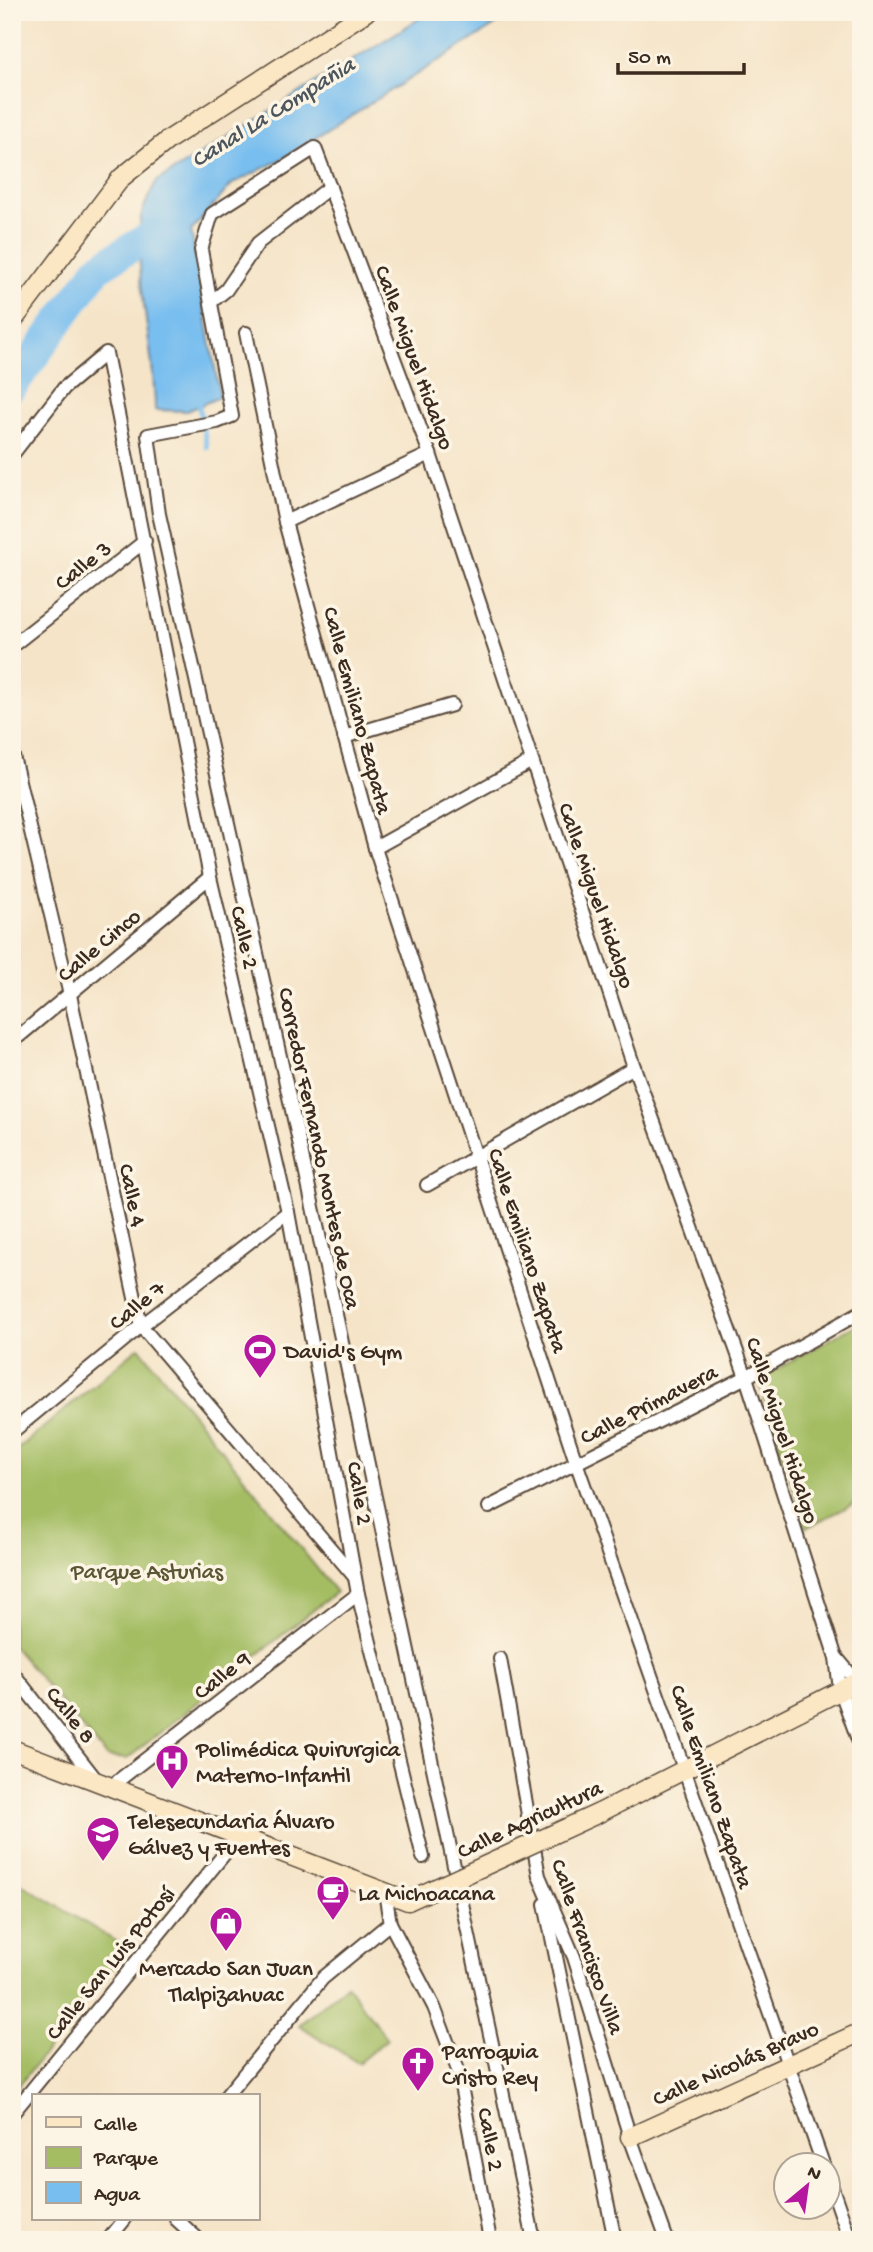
<svg xmlns="http://www.w3.org/2000/svg" width="873" height="2252" viewBox="0 0 873 2252" font-family="'Gochi Hand',sans-serif">
	<style>
		.green { fill: #a4bd63; stroke: #707440; stroke-width: 2 }
		.water { fill: #78beef; stroke: #5a7486; stroke-width: 2 }
		.lines { fill: none; stroke-linecap: round; stroke-linejoin: round }
		.stream { stroke: #78beef; stroke-width: 5 }
		.river { stroke: #78beef; stroke-width: 30 }
		.street-casing { stroke: #574638; stroke-width: 16 }
		.secondary-casing { stroke: #574638; stroke-width: 21 }
		.street { stroke: #fff; stroke-width: 12 }
		.secondary { stroke: #fbe7c3; stroke-width: 18 }
		.secondary-bridge-casing { stroke: #574638; stroke-width: 21; stroke-linecap: butt }
		.secondary-bridge { stroke: #fbe7c3; stroke-width: 18 }
		.labels { text-anchor: middle; stroke-width: 7; stroke-linejoin: round; paint-order: stroke }
		.street-label { font-size: 23px; fill: #3b2a1e; stroke: #fcf5e5 }
		.poi-label { font-size: 23px; fill: #3b2a1e; stroke: #fcf5e5; text-anchor: start }
		.park-label { font-size: 23px; fill: #5a5633; stroke: #fcf5e5 }
		.water-label { font-size: 24px; font-style: italic; fill: #4d565d; stroke: #fcf5e5 }
	</style>
	<rect width="100%" height="100%" fill="#fcf5e5"/>
	<filter id="ink" filterUnits="userSpaceOnUse"><feTurbulence type="fractalNoise" baseFrequency=".0143" numOctaves="2"/><feDisplacementMap in="SourceGraphic" scale="14" xChannelSelector="R" yChannelSelector="G"/><feConvolveMatrix kernelMatrix="1 2 1 2 8 2 1 2 1" color-interpolation-filters="sRGB"/></filter>
	<filter id="wash" filterUnits="userSpaceOnUse"><feTurbulence type="fractalNoise" baseFrequency=".00686" numOctaves="4" result="noise"/><feDisplacementMap in="SourceGraphic" scale="28" xChannelSelector="R" yChannelSelector="G"/><feGaussianBlur stdDeviation="1.57" result="paint"/><feColorMatrix in="noise" values="0 0 0 0 0 0 0 0 0 0 0 0 0 0 0 0 0 1.4 0 .05"/><feComposite in="paint" operator="in"/></filter>
	<g filter="url(#wash)">
		<rect width="100%" height="100%" fill="#f5e4c8"/>
		<g class="green">
			<polygon points="861,1322 861,1500 806,1528 758,1380"/>
			<polygon points="139,1347 336,1592 127,1759 107,1757 12,1645 12,1454"/>
			<polygon points="12,1878 128,1949 12,2094"/>
			<polygon points="347,1985 387,2039 358,2063 299,2025"/>
		</g>
		<path class="water" d="M 430,12 L 516,12 L 282,159 L 232,184 L 191,231 L 220,397 L 187,411 L 155,410 C 155,346 133,280 141,217 C 143,206 151,193 156,182 Z"/>
		<g class="lines">
			<polyline class="stream" points="198,402 207,447"/>
			<polyline class="river" points="12,387 98,268 168,225"/>
		</g>
	</g>
	<g filter="url(#ink)">
		<g class="lines">
			<defs>
				<g id="street">
					<polyline points="211,302 226,290 258,243 330,187"/>
					<polyline points="246,333 285,522 375,848 576,1462 823,2164"/>
					<polyline points="12,455 64,388 106,353 210,877 288,1212 358,1594 423,1857"/>
					<polyline points="285,522 430,454"/>
					<polyline points="12,646 145,541"/>
					<polyline points="344,737 452,705"/>
					<polyline points="12,752 70,995 141,1326 354,1576"/>
					<polyline points="375,848 530,762"/>
					<polyline points="12,1042 210,877"/>
					<polyline points="427,1185 634,1067"/>
					<polyline points="12,1432 141,1326 288,1212"/>
					<polyline points="489,1507 746,1377 861,1312"/>
					<polyline points="837,1658 857,1682 861,1691"/>
					<polyline points="500,1659 539,1876 574,1957 630,2137 667,2240"/>
					<polyline points="12,1672 98,1782"/>
					<polyline points="110,1787 358,1594"/>
					<polyline points="385,1892 390,1923 434,2007 458,2070 490,2240"/>
					<polyline points="545,1904 615,2240"/>
					<polyline points="226,2096 323,1978 390,1923"/>
					<polyline points="12,2114 239,1836"/>
					<polyline points="828,2176 850,2240"/>
					<polyline points="176,2219 199,2240"/>
					<polyline points="108,2240 125,2219"/>
					<polyline points="534,2240 298,1137 159,514 148,435 217,422 232,416 201,250 212,214 315,148 430,454 634,1067 746,1377 836,1658 840,1689 861,1748"/>
				</g>
				<g id="secondary">
					<polyline points="12,322 121,178 168,140 366,12"/>
					<polyline points="12,1749 408,1901"/>
					<polyline points="599,1813 861,1680"/>
					<polyline points="630,2137 861,2032"/>
				</g>
			</defs>
			<use href="#street" class="street-casing"/>
			<use href="#secondary" class="secondary-casing"/>
			<use href="#street" class="street"/>
			<use href="#secondary" class="secondary"/>
			<defs>
				<polyline id="secondary-bridge" points="408,1901 599,1813"/>
			</defs>
			<use href="#secondary-bridge" class="secondary-bridge-casing"/>
			<use href="#secondary-bridge" class="secondary-bridge"/>
		</g>
	</g>
	<defs>
		<symbol id="stadium-pin" viewBox="-11 -11 22 30"><path d="M0 17L-7.5 6A9.5 9.5 0 1 1 7.5 6Z" fill="#b5179e" stroke="#fcf5e5"/><path d="M0-5a6.5 5 0 1 0 0 10a6.5 5 0 1 0 0-10ZM-3.5-1.8h7v3.6h-7Z" fill="#fff"/></symbol>
		<symbol id="hospital-pin" viewBox="-11 -11 22 30"><path d="M0 17L-7.5 6A9.5 9.5 0 1 1 7.5 6Z" fill="#b5179e" stroke="#fcf5e5"/><path d="M-5-5h3v3.5h4V-5h3V5h-3V1.5h-4V5h-3Z" fill="#fff"/></symbol>
		<symbol id="school-pin" viewBox="-11 -11 22 30"><path d="M0 17L-7.5 6A9.5 9.5 0 1 1 7.5 6Z" fill="#b5179e" stroke="#fcf5e5"/><path d="M0-5L7-2L0 1L-7-2ZM-4 1L0 2.5L4 1V4Q0 6-4 4Z" fill="#fff"/></symbol>
		<symbol id="cafe-pin" viewBox="-11 -11 22 30"><path d="M0 17L-7.5 6A9.5 9.5 0 1 1 7.5 6Z" fill="#b5179e" stroke="#fcf5e5"/><path d="M-5.5-4.5H6V0H3Q3 3.5 0 3.5H-2.5Q-5.5 3.5-5.5 0ZM3-3.2v2h1.7v-2ZM-6 4.5H4V6H-6Z" fill="#fff"/></symbol>
		<symbol id="shop-pin" viewBox="-11 -11 22 30"><path d="M0 17L-7.5 6A9.5 9.5 0 1 1 7.5 6Z" fill="#b5179e" stroke="#fcf5e5"/><path d="M-5-2.5h2.3a2.7 3.5 0 0 1 5.4 0H5L5.5 6h-11ZM-1.5-2.5h3a1.5 2.3 0 0 0-3 0Z" fill="#fff"/></symbol>
		<symbol id="church-pin" viewBox="-11 -11 22 30"><path d="M0 17L-7.5 6A9.5 9.5 0 1 1 7.5 6Z" fill="#b5179e" stroke="#fcf5e5"/><path d="M-1.2-6h2.4v3.5h3.3v2.4h-3.3V6h-2.4V-.1h-3.3v-2.4h3.3Z" fill="#fff"/></symbol>
	</defs>
	<g fill-rule="evenodd">
		<use href="#stadium-pin" x="241" y="1331" width="38" height="52"/>
		<use href="#hospital-pin" x="153" y="1742" width="38" height="52"/>
		<use href="#school-pin" x="84" y="1814" width="38" height="52"/>
		<use href="#cafe-pin" x="314" y="1873" width="38" height="52"/>
		<use href="#shop-pin" x="207" y="1904" width="38" height="52"/>
		<use href="#church-pin" x="399" y="2044" width="38" height="52"/>
	</g>
	<g class="labels">
		<g class="street-label">
			<text transform="translate(416 357) rotate(70)" y="8">Calle Miguel Hidalgo</text>
			<text transform="translate(82 564) rotate(-38)" y="8">Calle 3</text>
			<text transform="translate(359 710) rotate(75)" y="8">Calle Emiliano Zapata</text>
			<text transform="translate(598 895) rotate(71)" y="8">Calle Miguel Hidalgo</text>
			<text transform="translate(246 937) rotate(77)" y="8">Calle 2</text>
			<text transform="translate(98 944) rotate(-40)" y="8">Calle Cinco</text>
			<text transform="translate(321 1148) rotate(78)" y="8">Corredor Fernando Montes de Oca</text>
			<text transform="translate(134 1195) rotate(78)" y="8">Calle 4</text>
			<text transform="translate(529 1250) rotate(72)" y="8">Calle Emiliano Zapata</text>
			<text transform="translate(136 1304) rotate(-39)" y="8">Calle 7</text>
			<text transform="translate(648 1403) rotate(-27)" y="8">Calle Primavera</text>
			<text transform="translate(784 1430) rotate(72)" y="8">Calle Miguel Hidalgo</text>
			<text transform="translate(361 1493) rotate(80)" y="8">Calle 2</text>
			<text transform="translate(221 1674) rotate(-38)" y="8">Calle 9</text>
			<text transform="translate(72 1714) rotate(52)" y="8">Calle 8</text>
			<text transform="translate(713 1786) rotate(71)" y="8">Calle Emiliano Zapata</text>
			<text transform="translate(529 1818) rotate(-25)" y="8">Calle Agricultura</text>
			<text transform="translate(589 1946) rotate(71)" y="8">Calle Francisco Villa</text>
			<text transform="translate(109 1962) rotate(-51)" y="8">Calle San Luis Potosí</text>
			<text transform="translate(735 2062) rotate(-24)" y="8">Calle Nicolás Bravo</text>
			<text transform="translate(492 2139) rotate(79)" y="8">Calle 2</text>
		</g>
		<g class="poi-label">
			<text x="284" y="1358">David's Gym</text>
			<text x="196" y="1756">Polimédica Quirurgica<tspan x="196" dy="26">Materno-Infantil</tspan></text>
			<text x="128" y="1828">Telesecundaria Álvaro<tspan x="128" dy="26">Gálvez y Fuentes</tspan></text>
			<text x="358" y="1900">La Michoacana</text>
			<text x="226" y="1975" text-anchor="middle">Mercado San Juan<tspan x="226" dy="26">Tlalpizahuac</tspan></text>
			<text x="442" y="2058">Parroquia<tspan x="442" dy="26">Cristo Rey</tspan></text>
		</g>
		<g class="park-label">
			<text x="147" y="1578">Parque Asturias</text>
		</g>
		<g class="water-label">
			<text transform="translate(272 111) rotate(-32)" y="8">Canal La Compañia</text>
		</g>
	</g>
	<rect width="873" height="2252" fill="none" stroke="#fcf5e5" stroke-width="42"/>
	<rect x="32" y="2094" width="228" height="126" fill="#fcf5e5" stroke="#afa495" stroke-width="2"/>
	<rect x="46" y="2117" width="35" height="10" fill="#fbe7c3" stroke="#afa495" stroke-width="2"/>
	<text x="94" y="2130" font-size="21" fill="#3b2a1e">Calle</text>
	<rect x="46" y="2147" width="35" height="21" fill="#a4bd63" stroke="#afa495" stroke-width="2"/>
	<text x="94" y="2164" font-size="21" fill="#3b2a1e">Parque</text>
	<rect x="46" y="2182" width="35" height="21" fill="#78beef" stroke="#afa495" stroke-width="2"/>
	<text x="94" y="2200" font-size="21" fill="#3b2a1e">Agua</text>
	<g transform="translate(807 2186) rotate(29)"><circle r="33" fill="#fcf5e5" stroke="#afa495" stroke-width="2"/>
	<path d="M0-5L12 26L0 18L-12 26Z" fill="#b5179e"/>
	<text y="-10" font-size="19" font-weight="bold" text-anchor="middle" fill="#3b2a1e">N</text>
	</g>
	<path d="M618 63v10h126v-10" fill="none" stroke="#3b2a1e" stroke-width="3.5"/>
	<text x="628" y="63" font-size="21" fill="#3b2a1e" stroke="#fcf5e5" stroke-width="5" paint-order="stroke">50 m</text>
</svg>
